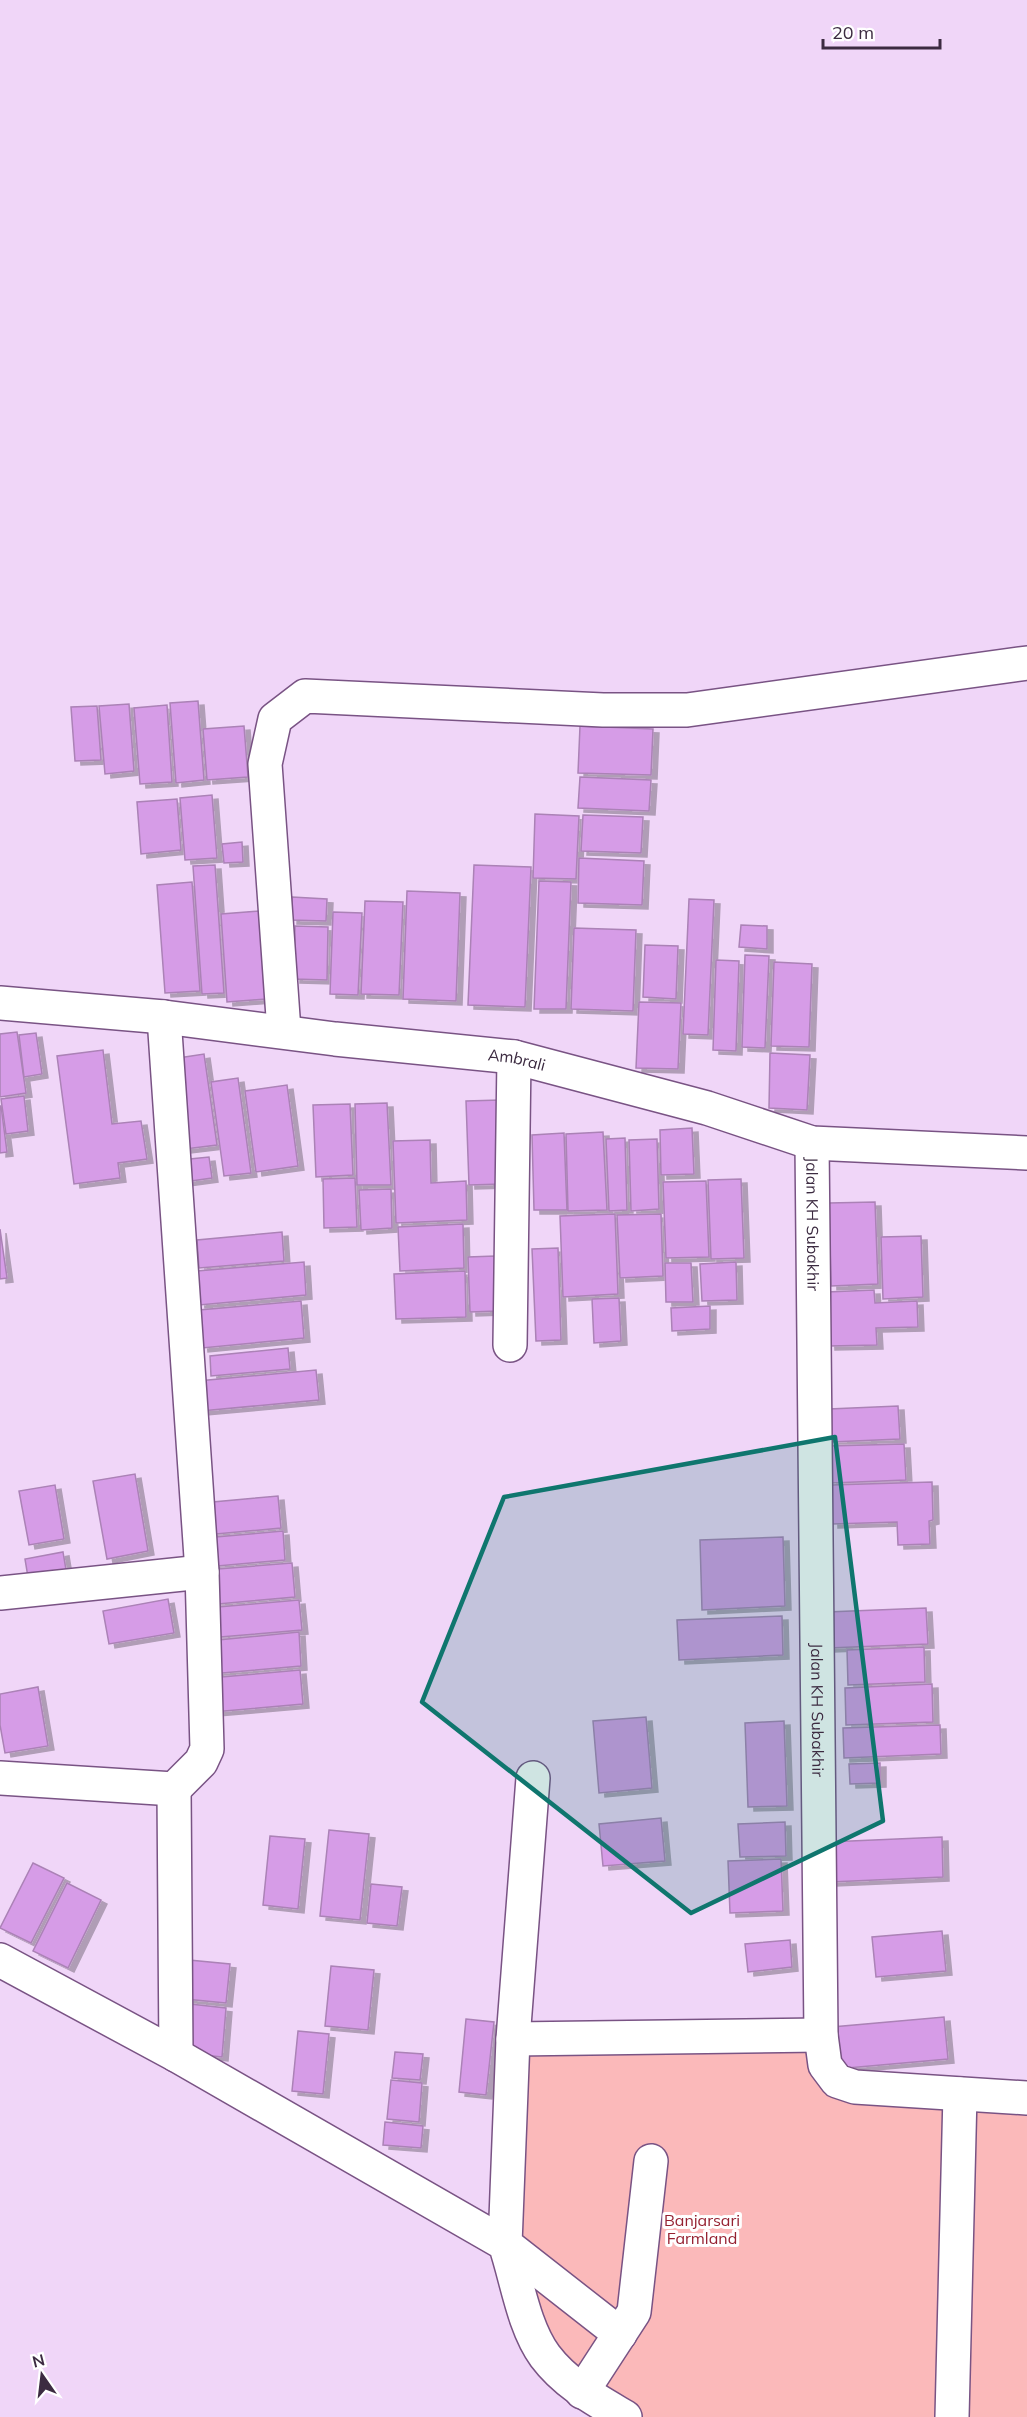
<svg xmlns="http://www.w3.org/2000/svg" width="1027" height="2417" viewBox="0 0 1027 2417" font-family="Mulish,sans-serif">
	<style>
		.green { fill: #fbb9ba }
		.building { fill: #d69ce7; stroke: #ab82b6; stroke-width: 1.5; filter: url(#shadow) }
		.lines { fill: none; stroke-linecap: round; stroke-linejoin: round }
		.street-casing { stroke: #795384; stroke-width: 36 }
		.street { stroke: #fff; stroke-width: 33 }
		.marked { fill: #0f766e; fill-opacity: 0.2; stroke: #0f766e; stroke-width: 4.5; stroke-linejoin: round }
		.labels { text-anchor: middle; stroke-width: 6; stroke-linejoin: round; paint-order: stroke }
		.street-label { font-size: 16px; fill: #3c2b41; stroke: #fff }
		.park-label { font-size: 16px; fill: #952131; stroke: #fff }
	</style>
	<defs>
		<filter id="shadow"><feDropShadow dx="6" dy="4" stdDeviation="0" flood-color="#0004"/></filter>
	</defs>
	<rect width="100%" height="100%" fill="#f0d6f8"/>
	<polygon class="green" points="519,2040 821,2045 856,2087 1027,2098 1027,2417 627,2417 583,2389 526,2305 520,2280"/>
	<g class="building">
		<polygon points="198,701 204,780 176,783 170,703"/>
		<polygon points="129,704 134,771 105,774 99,706"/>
		<polygon points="167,705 172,782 140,784 134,708"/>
		<polygon points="97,706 101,760 75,761 71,707"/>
		<polygon points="244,726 248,777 207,780 203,729"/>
		<polygon points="580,726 653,729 651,775 578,773"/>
		<polygon points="580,777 651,780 649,811 578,808"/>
		<polygon points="212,795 217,858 185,860 180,798"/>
		<polygon points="177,799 181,850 141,854 137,802"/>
		<polygon points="535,814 579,816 576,879 533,878"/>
		<polygon points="583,815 643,817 641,853 581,851"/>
		<polygon points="242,842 243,862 224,863 222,844"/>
		<polygon points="579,858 644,861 642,905 578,903"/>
		<polygon points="215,865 224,993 202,994 193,866"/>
		<polygon points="474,865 531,867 525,1007 468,1005"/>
		<polygon points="539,881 571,882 566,1009 534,1009"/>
		<polygon points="192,882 200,991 165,993 157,885"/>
		<polygon points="407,891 460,893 456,1001 403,999"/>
		<polygon points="292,897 327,899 326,921 291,920"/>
		<polygon points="689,899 714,900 708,1035 683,1034"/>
		<polygon points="365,901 403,902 399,995 361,994"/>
		<polygon points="259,911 266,999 227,1002 221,914"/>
		<polygon points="333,912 362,913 358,995 330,994"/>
		<polygon points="741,925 767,926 767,949 739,947"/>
		<polygon points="295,926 328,927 327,980 294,979"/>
		<polygon points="574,928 636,930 633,1011 571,1009"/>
		<polygon points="645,945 678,946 676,999 643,997"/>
		<polygon points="745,955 769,956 765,1048 742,1047"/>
		<polygon points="716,960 739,961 736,1051 713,1050"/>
		<polygon points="774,962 812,964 809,1047 771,1046"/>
		<polygon points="639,1002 681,1003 678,1069 636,1068"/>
		<polygon points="17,1032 26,1093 0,1097 0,1034"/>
		<polygon points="36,1033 42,1074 24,1077 19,1035"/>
		<polygon points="103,1050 112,1124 141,1121 147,1159 118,1163 120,1178 74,1184 57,1056"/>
		<polygon points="770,1053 810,1055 807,1110 769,1108"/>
		<polygon points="204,1054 217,1145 185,1149 172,1059"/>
		<polygon points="238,1078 251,1173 224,1176 211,1082"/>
		<polygon points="287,1085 298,1166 256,1172 245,1091"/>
		<polygon points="24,1096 28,1131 6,1134 1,1099"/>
		<polygon points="500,1100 502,1184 469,1185 466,1101"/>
		<polygon points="387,1103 391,1185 357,1185 355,1104"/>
		<polygon points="350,1104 353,1175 316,1177 313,1105"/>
		<polygon points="1,1106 7,1152 0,1153 0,1106"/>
		<polygon points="692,1128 694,1174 661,1175 660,1130"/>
		<polygon points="603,1132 607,1210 568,1211 566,1134"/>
		<polygon points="564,1133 567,1210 534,1210 532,1135"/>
		<polygon points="625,1138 627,1210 609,1211 606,1139"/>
		<polygon points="657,1139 659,1209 631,1211 629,1140"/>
		<polygon points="430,1140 431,1183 466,1181 467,1220 396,1223 393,1141"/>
		<polygon points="209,1157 212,1178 184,1182 180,1160"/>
		<polygon points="355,1178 357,1227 324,1228 323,1179"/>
		<polygon points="741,1179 744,1258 711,1259 708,1180"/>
		<polygon points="706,1181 709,1257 666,1258 663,1182"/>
		<polygon points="391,1189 392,1228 361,1230 359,1190"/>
		<polygon points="875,1202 878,1284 831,1286 829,1203"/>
		<polygon points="615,1214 618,1294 563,1297 560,1216"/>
		<polygon points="661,1214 663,1276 620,1278 617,1215"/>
		<polygon points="463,1224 464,1268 400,1271 398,1227"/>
		<polygon points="0,1229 7,1278 0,1279"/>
		<polygon points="282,1232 284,1261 199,1268 197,1240"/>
		<polygon points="921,1236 923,1297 883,1299 881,1237"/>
		<polygon points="558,1248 561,1340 536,1341 532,1249"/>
		<polygon points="495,1256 497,1311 470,1312 468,1257"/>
		<polygon points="304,1262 306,1295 199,1305 197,1271"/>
		<polygon points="736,1262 737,1300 702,1301 700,1264"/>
		<polygon points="665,1263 691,1263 693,1302 666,1302"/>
		<polygon points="465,1271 466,1317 396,1319 394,1274"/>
		<polygon points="874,1290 875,1303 917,1301 918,1327 876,1328 877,1345 829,1346 827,1292"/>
		<polygon points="619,1298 621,1341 594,1343 592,1299"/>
		<polygon points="301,1301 304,1338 202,1348 199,1310"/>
		<polygon points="710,1306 710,1329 672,1331 671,1308"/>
		<polygon points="288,1348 290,1369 211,1376 210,1356"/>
		<polygon points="316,1370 319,1400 201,1411 198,1381"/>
		<polygon points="898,1406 900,1439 831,1442 829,1409"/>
		<polygon points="904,1444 906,1480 831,1483 829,1446"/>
		<polygon points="135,1474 148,1551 107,1559 93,1481"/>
		<polygon points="932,1482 933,1520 929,1521 930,1544 898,1545 897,1522 832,1524 831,1485"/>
		<polygon points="55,1485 64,1539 29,1545 19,1491"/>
		<polygon points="278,1496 281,1528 205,1535 202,1503"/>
		<polygon points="283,1531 285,1560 206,1567 204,1538"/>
		<polygon points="783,1537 785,1606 702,1610 700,1540"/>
		<polygon points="63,1552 66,1570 28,1577 25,1559"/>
		<polygon points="292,1563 295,1597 207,1605 205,1570"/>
		<polygon points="168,1599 174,1633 109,1644 103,1611"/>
		<polygon points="299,1600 302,1630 208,1638 206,1608"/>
		<polygon points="926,1608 928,1644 828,1648 827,1612"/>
		<polygon points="782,1616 783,1655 679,1660 677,1620"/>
		<polygon points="299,1632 301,1666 211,1674 208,1641"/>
		<polygon points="924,1647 925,1682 848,1685 847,1650"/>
		<polygon points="300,1670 303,1704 213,1712 210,1678"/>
		<polygon points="932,1684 933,1722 846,1725 845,1688"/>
		<polygon points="38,1687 48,1746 5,1753 0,1725 0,1694"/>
		<polygon points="646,1717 652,1788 599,1793 593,1721"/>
		<polygon points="784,1721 787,1806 748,1807 745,1723"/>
		<polygon points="940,1725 941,1754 844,1758 843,1728"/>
		<polygon points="880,1763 880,1783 850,1784 849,1764"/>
		<polygon points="661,1818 665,1861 603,1866 599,1824"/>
		<polygon points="785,1822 786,1856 740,1857 738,1824"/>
		<polygon points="329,1830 369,1834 360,1920 320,1916"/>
		<polygon points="270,1836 305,1839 298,1909 263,1905"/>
		<polygon points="942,1837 943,1877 830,1882 828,1842"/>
		<polygon points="781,1859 783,1911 730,1913 728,1861"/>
		<polygon points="33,1863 64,1878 31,1943 0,1928"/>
		<polygon points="67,1883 101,1900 68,1968 33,1951"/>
		<polygon points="371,1884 402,1887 397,1926 367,1923"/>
		<polygon points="942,1931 946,1971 876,1977 872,1937"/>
		<polygon points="790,1940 792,1967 748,1972 745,1944"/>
		<polygon points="189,1960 230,1964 226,2003 185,1999"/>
		<polygon points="331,1966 374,1970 368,2030 325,2026"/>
		<polygon points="190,2004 226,2008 222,2057 185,2053"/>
		<polygon points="944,2017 948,2059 836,2069 832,2027"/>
		<polygon points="466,2019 494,2022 486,2095 459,2092"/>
		<polygon points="298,2031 329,2034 323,2094 292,2091"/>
		<polygon points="395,2052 423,2054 420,2080 392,2078"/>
		<polygon points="391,2080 422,2083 419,2122 387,2119"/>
		<polygon points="385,2122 423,2126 421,2148 383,2145"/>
	</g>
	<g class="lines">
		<defs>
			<g id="street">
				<path id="s1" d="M 0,1003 L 164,1017 L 335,1039 L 514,1057 L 707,1108 L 812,1143 L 1027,1153"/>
				<polyline points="284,1031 265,764 275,719 305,696 603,710 687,710 1027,663"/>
				<path id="s2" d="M 812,1143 L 821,2035 L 825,2065 L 837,2081 L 855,2087 L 1027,2098"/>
				<polyline points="510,1345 514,1057"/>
				<polyline points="0,1593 202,1572"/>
				<polyline points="0,1778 174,1789 201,1762 207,1749 202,1572 164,1017"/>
				<polyline points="533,1778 513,2039 505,2244 620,2334"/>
				<polyline points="174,1789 176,2055"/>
				<path d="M 0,1960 L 176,2055 L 505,2244 C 517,2279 523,2326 545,2356 C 566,2384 596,2400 625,2417"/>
				<polyline points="513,2039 821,2035"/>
				<polyline points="582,2392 634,2312 651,2161"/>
				<polyline points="952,2417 960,2094"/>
			</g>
		</defs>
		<use href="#street" class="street-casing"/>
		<use href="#street" class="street"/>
	</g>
	<path class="marked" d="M 835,1437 L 883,1821 L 691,1913 L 422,1702 L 504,1497 Z"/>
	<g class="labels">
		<g class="street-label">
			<text dy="6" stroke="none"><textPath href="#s1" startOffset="520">Ambrali</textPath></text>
			<text dy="6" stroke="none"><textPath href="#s2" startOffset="81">Jalan KH Subakhir</textPath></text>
			<text dy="6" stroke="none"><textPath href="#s2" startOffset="567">Jalan KH Subakhir</textPath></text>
		</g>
		<g class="park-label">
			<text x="702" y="2226">Banjarsari<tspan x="702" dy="18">Farmland</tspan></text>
		</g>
	</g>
	<g transform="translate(42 2375) rotate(346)" stroke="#ffffff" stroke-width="4.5" paint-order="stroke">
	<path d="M0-4.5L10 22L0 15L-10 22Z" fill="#3c2b41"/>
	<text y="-9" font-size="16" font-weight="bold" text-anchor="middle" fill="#3c2b41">N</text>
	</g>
	<path d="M823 39v9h117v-9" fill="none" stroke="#3c2b41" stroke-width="3"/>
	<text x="832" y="39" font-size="18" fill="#3c2b41" stroke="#ffffff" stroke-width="4.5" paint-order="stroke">20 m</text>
</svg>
